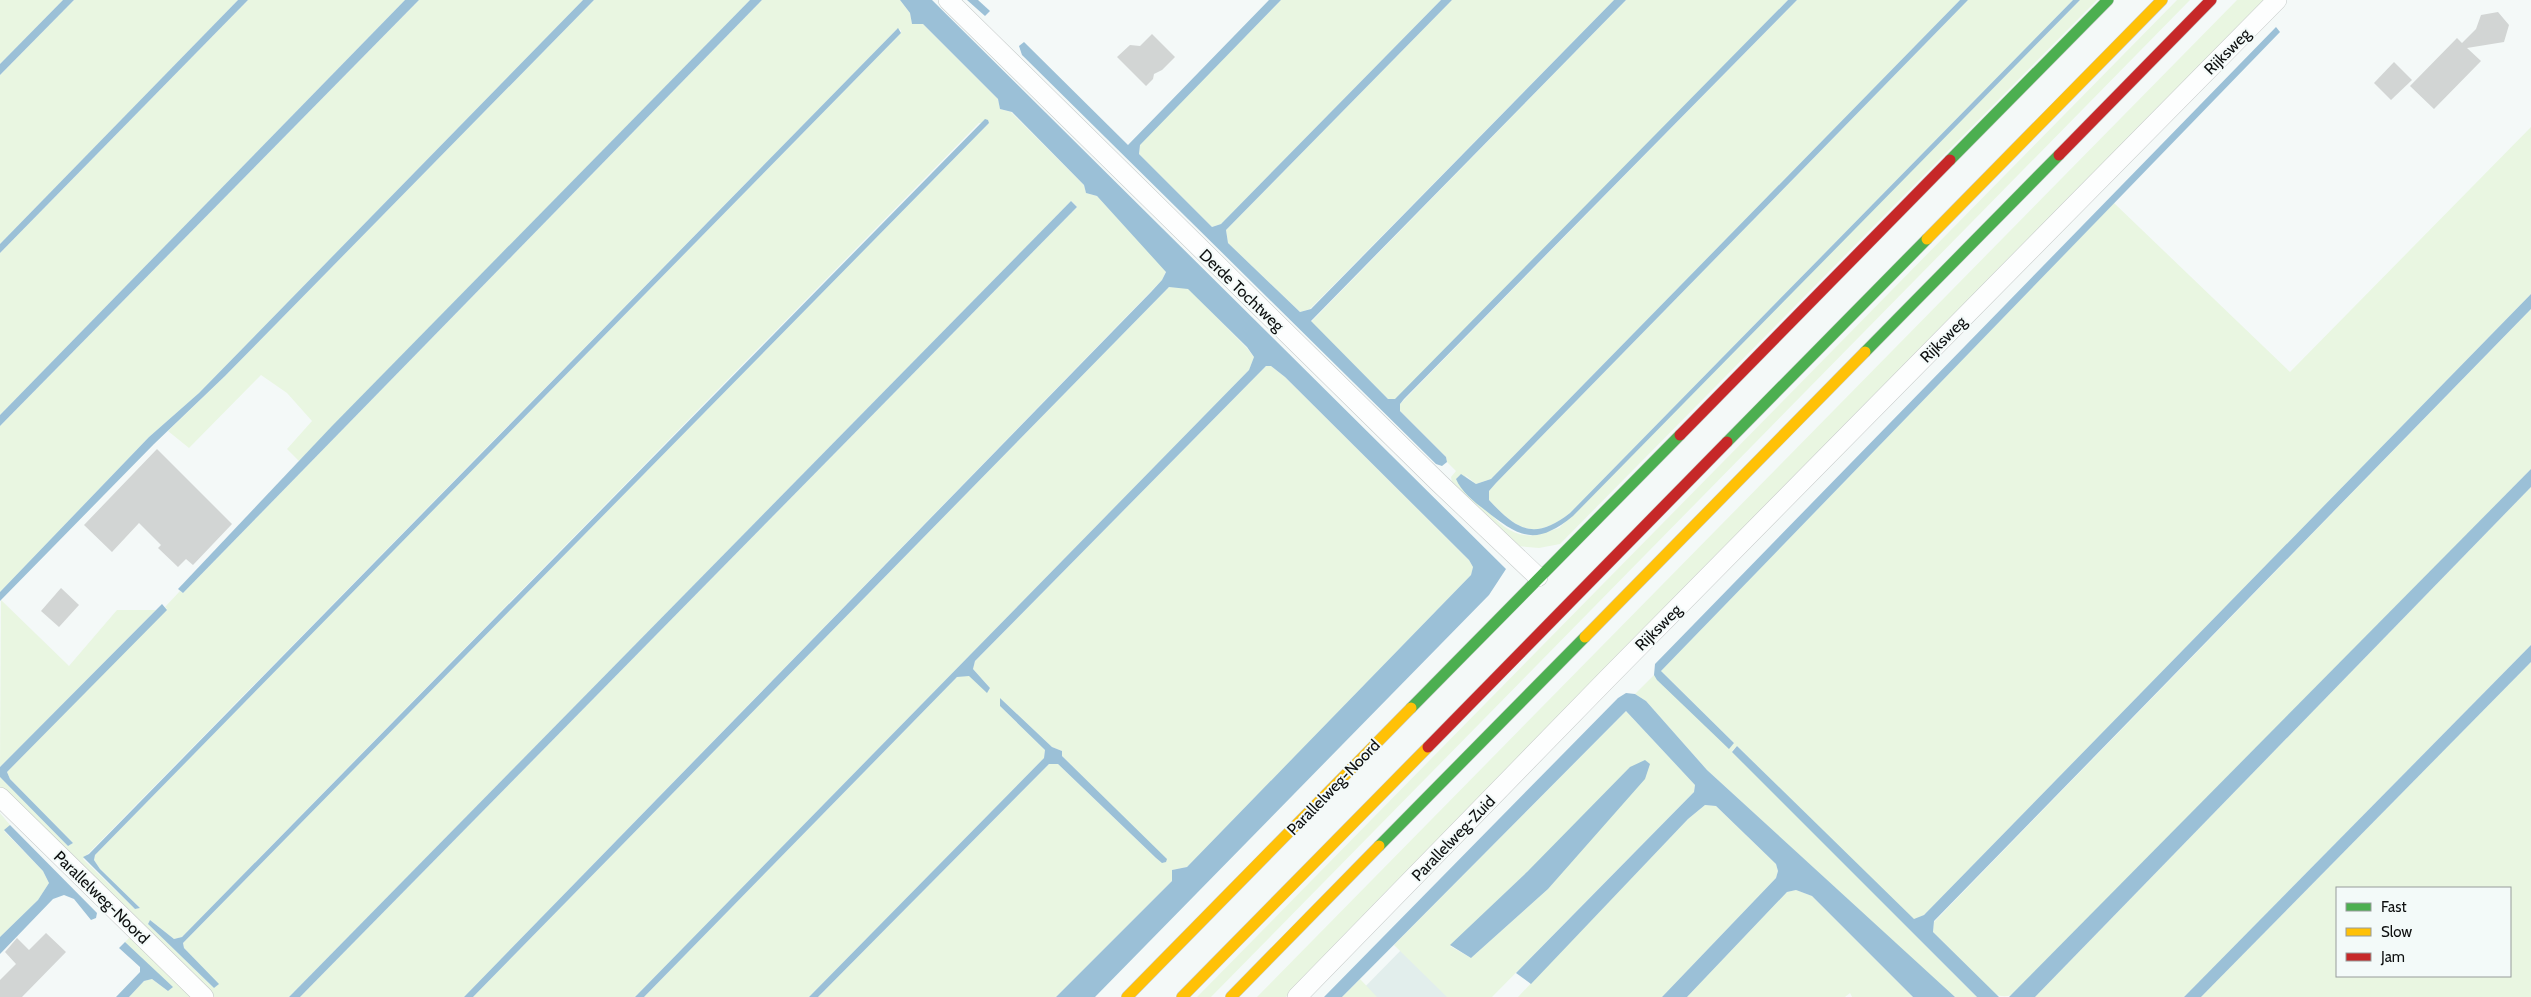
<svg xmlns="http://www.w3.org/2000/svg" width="2531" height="997" viewBox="0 0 2531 997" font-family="Cabin,sans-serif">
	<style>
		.built { fill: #e2eeec }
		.green { fill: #e9f6e1; fill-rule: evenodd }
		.water { fill: #9bc0d7 }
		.building { fill: #d2d5d4 }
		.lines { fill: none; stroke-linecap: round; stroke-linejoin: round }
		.street-casing { stroke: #c5c9c8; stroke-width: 20 }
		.fast-casing { stroke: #c5c9c8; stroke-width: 12 }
		.slow-casing { stroke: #c5c9c8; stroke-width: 12 }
		.jam-casing { stroke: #c5c9c8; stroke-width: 12 }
		.street { stroke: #fdfefe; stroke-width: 19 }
		.fast { stroke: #4caf50; stroke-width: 11 }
		.slow { stroke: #ffc107; stroke-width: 11 }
		.jam { stroke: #c62828; stroke-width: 11 }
		.labels { text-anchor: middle; stroke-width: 4; stroke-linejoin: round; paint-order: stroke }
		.street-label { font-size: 16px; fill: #0d0f0f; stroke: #f3faf9 }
	</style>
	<rect width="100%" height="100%" fill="#f4f9f8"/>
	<polygon class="built" points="1410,941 1471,997 1355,997"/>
	<g class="green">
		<polygon points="0,0 63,0 0,64"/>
		<polygon points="74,0 238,0 0,244 0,75"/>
		<polygon points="248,0 405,0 0,415 0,253"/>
		<polygon points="419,0 583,0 199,393 149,437 0,592 0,426"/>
		<polygon points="594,0 750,0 299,461 287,449 312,421 287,393 261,375 189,448 168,431 225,376"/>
		<path d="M 762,0 L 900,0 L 910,13 L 912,24 L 923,24 L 998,99 L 1000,109 L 1011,112 L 1084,185 L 1086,193 L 1097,196 L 1166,271 L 1162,280 L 464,997 L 300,997 L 1077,207 L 1071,201 L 289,997 L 211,997 L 0,792 L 0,777 L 68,846 L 73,843 L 10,779 L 7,772 L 167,609 L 165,607 L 180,591 L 183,593 ZM 897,29 L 901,30 L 901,33 L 95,855 L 94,860 L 100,869 L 140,908 L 135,909 L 83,859 ZM 979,123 L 989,123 L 183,943 L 184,948 L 218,984 L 214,988 L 148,924 L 150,920 L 174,939 L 182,937 Z"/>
		<polygon points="1281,0 1441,0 1221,224 1212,227 1139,154 1140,144"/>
		<polygon points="1452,0 1614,0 1310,309 1300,312 1228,243 1226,230"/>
		<polygon points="1626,0 1788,0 1413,382 1396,399 1388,399 1311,322"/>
		<path d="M 1797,0 L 1960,0 L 1491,479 L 1476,484 L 1465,475 C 1481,500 1500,540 1536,535 C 1544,533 1552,530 1559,528 L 2080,0 L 2097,0 L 1560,544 L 1539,548 L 1517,546 L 1452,482 L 1451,477 L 1456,471 L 1447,462 L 1446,457 L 1400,411 L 1400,404 Z"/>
		<path d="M 1968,0 L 2073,0 L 1570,513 C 1534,541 1517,530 1489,500 L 1489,491 L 1496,483 Z"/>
		<polygon points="2177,0 2190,0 1211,997 1197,997"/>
		<polygon points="2237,0 2267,0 1286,997 1257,997"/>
		<polygon points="2531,127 2531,294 1924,915 1914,920 1737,746 1732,751 1977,997 1954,997 1707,770 1646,701 1635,694 1654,675 1729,748 1734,743 1661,671 2114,203 2290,372"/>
		<polygon points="1169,287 1188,288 1247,348 1254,357 1249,370 635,997 473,997"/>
		<path d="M 2531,309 L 2531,469 L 2014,994 C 2008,997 2001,997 1995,994 L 1933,932 L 1934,922 Z"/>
		<polygon points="1266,366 1271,366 1285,377 1469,560 1473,567 1471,575 1187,867 1172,870 1172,881 1056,997 818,997 1049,764 1058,764 1156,858 1162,862 1166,861 1166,859 1062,756 1062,751 1052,747 1000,698 1000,706 1045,750 1044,758 809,997 644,997 957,677 969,675 987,692 990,688 973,669 975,661"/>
		<polygon points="2531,487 2531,645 2184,997 2035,997"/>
		<polygon points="1,600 69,666 117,610 156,610 0,767"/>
		<path d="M 2531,662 L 2531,997 L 2201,997 ZM 2337,888 L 2510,888 L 2510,976 L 2337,976 Z"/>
		<path d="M 1626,711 L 1695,785 L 1694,792 L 1492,997 L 1447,997 L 1394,945 ZM 1580,850 L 1548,889 L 1471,958 L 1450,946 L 1528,871 Z"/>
		<polygon points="1705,805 1716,806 1776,864 1778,871 1776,878 1662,997 1518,997 1688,819"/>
		<polygon points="0,813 10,825 4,831 43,871 49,883 38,900 0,937"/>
		<polygon points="1796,890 1812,896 1913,997 1852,997 1850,993 1845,997 1687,997 1787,892"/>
		<polygon points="130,937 199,997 129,997 144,981 152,979 168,991 172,987 125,942"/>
		<polygon points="1360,979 1377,997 1342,997"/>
	</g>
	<g class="water">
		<polygon points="63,0 74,0 0,75 0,64"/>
		<polygon points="238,0 248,0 0,253 0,244"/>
		<polygon points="405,0 419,0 0,426 0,415"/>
		<polygon points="583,0 594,0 225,376 154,444 0,601 0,592 149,437 199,393"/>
		<polygon points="750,0 762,0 183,593 178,589 332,426"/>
		<polygon points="900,0 932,0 1506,569 1489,595 1095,997 1056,997 1172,881 1172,870 1187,867 1471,575 1473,567 1469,560 1285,377 1271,366 1266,366 975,661 973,669 990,688 987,693 969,676 957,677 644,997 635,997 1249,370 1254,357 1247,347 1188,289 1169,287 473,997 464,997 1151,292 1162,280 1166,272 1097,196 1086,193 1084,185 1012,112 1000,109 998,99 923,24 912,24 910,13"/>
		<polygon points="967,0 978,0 990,11 985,16"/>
		<polygon points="1269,0 1281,0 1140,145 1139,154 1212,227 1221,224 1441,0 1452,0 1226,230 1228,243 1300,312 1311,309 1614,0 1626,0 1311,321 1388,399 1395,399 1788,0 1797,0 1404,399 1400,404 1400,411 1446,457 1447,462 1442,466 1436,464 1022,55 1019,46 1024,42 1128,145"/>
		<path d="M 1960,0 L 1968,0 L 1496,483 L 1489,491 L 1489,500 C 1517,530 1534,541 1570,513 L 2073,0 L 2080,0 L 1573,516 C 1535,547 1519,537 1485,510 C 1474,502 1461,491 1456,479 L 1461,474 L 1476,484 L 1491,479 Z"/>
		<polygon points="2276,27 2280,32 1661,671 1734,743 1729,749 1657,680 1654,675 1655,664"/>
		<polygon points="898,28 901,33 95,855 94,860 100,869 140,908 135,909 83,857 89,854"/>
		<polygon points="985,119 988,120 989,123 183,943 184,948 219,984 214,988 148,924 150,920 174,939 182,937"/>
		<polygon points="1071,201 1077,207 300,997 289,997"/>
		<polygon points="2531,294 2531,309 1934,921 1933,932 1999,997 1977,997 1732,752 1737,746 1914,919 1924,915"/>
		<polygon points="2531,469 2531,487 2035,997 2009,997"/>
		<polygon points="162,604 167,610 7,772 10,779 73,843 68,846 0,777 0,767"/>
		<polygon points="2531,645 2531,662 2201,997 2184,997"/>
		<polygon points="1626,693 1635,694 1646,701 1707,770 1955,997 1913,997 1812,896 1796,890 1787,892 1687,997 1662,997 1776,878 1778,871 1776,864 1716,806 1705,805 1688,819 1531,984 1516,973 1694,792 1695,785 1626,711 1342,997 1324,997 1618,698"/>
		<polygon points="1000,698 1052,747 1062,751 1062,756 1167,859 1166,862 1162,863 1156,858 1058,764 1049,764 818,997 809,997 1044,758 1045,750 1000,706"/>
		<polygon points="1645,760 1650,764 1645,779 1548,889 1471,958 1450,945 1528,871 1630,767"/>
		<polygon points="10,825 97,913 96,918 91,920 74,899 64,895 53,899 0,954 0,937 38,900 49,883 43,871 4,830"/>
		<polygon points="125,942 173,987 168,991 152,979 144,981 129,997 116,997 140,972 140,967 119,948"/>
	</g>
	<g class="building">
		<polygon points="2498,12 2509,25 2504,42 2467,48 2481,61 2434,109 2410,86 2457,38 2462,43 2476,29 2481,15"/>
		<polygon points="1152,34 1175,57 1162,70 1154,74 1153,79 1146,86 1117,57 1130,45 1140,46"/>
		<polygon points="2394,62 2412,80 2391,100 2374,83"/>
		<polygon points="157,449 232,524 193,565 186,559 178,567 158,548 161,545 139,523 112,552 84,525"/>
		<polygon points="61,588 79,605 59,627 41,611"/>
		<polygon points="46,933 66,952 22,997 0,997 0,980 16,964 5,952 17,938 29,950"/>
	</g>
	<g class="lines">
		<defs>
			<g id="street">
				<polyline points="948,0 1439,483 1538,577"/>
				<polyline points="0,797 204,997"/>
				<polyline points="1297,997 1608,678 2277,0"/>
			</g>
			<g id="fast">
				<polyline points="1950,160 2108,0"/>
				<polyline points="1865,352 2059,155"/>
				<polyline points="1727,442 1927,239"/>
				<polyline points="1411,708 1680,435"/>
				<polyline points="1379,846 1585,637"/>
			</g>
			<g id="slow">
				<polyline points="1927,239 2162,0"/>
				<polyline points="1585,637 1865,352"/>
				<polyline points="1127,997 1411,708"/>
				<polyline points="1182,997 1428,747"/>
				<polyline points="1231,997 1379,846"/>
			</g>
			<g id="jam">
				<polyline points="2059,155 2211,0"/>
				<polyline points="1680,435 1950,160"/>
				<polyline points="1428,747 1727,442"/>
			</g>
		</defs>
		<use href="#street" class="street-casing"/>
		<use href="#fast" class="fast-casing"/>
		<use href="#slow" class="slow-casing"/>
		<use href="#jam" class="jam-casing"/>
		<use href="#street" class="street"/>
		<use href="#fast" class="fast"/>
		<use href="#slow" class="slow"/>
		<use href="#jam" class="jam"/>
	</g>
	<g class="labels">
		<g class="street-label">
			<text transform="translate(2227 51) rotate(-45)" y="6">Rijksweg</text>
			<text transform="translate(1242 290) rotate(44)" y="6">Derde Tochtweg</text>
			<text transform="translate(1943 339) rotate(-45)" y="6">Rijksweg</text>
			<text transform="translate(1658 627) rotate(-45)" y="6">Rijksweg</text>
			<text transform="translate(1333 787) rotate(-46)" y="6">Parallelweg-Noord</text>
			<text transform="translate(1453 838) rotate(-46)" y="6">Parallelweg-Zuid</text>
			<text transform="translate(102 897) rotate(44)" y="6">Parallelweg-Noord</text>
		</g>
	</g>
	<rect x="2336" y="887" width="175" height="90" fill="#f3faf9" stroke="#979c9b"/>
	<rect x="2346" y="903" width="25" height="8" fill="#4caf50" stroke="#979c9b"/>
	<text x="2381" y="912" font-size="15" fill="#0d0f0f">Fast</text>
	<rect x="2346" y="928" width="25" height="8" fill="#ffc107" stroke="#979c9b"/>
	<text x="2381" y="937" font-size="15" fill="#0d0f0f">Slow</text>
	<rect x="2346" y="953" width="25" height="8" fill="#c62828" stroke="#979c9b"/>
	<text x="2381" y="962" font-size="15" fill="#0d0f0f">Jam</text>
</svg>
